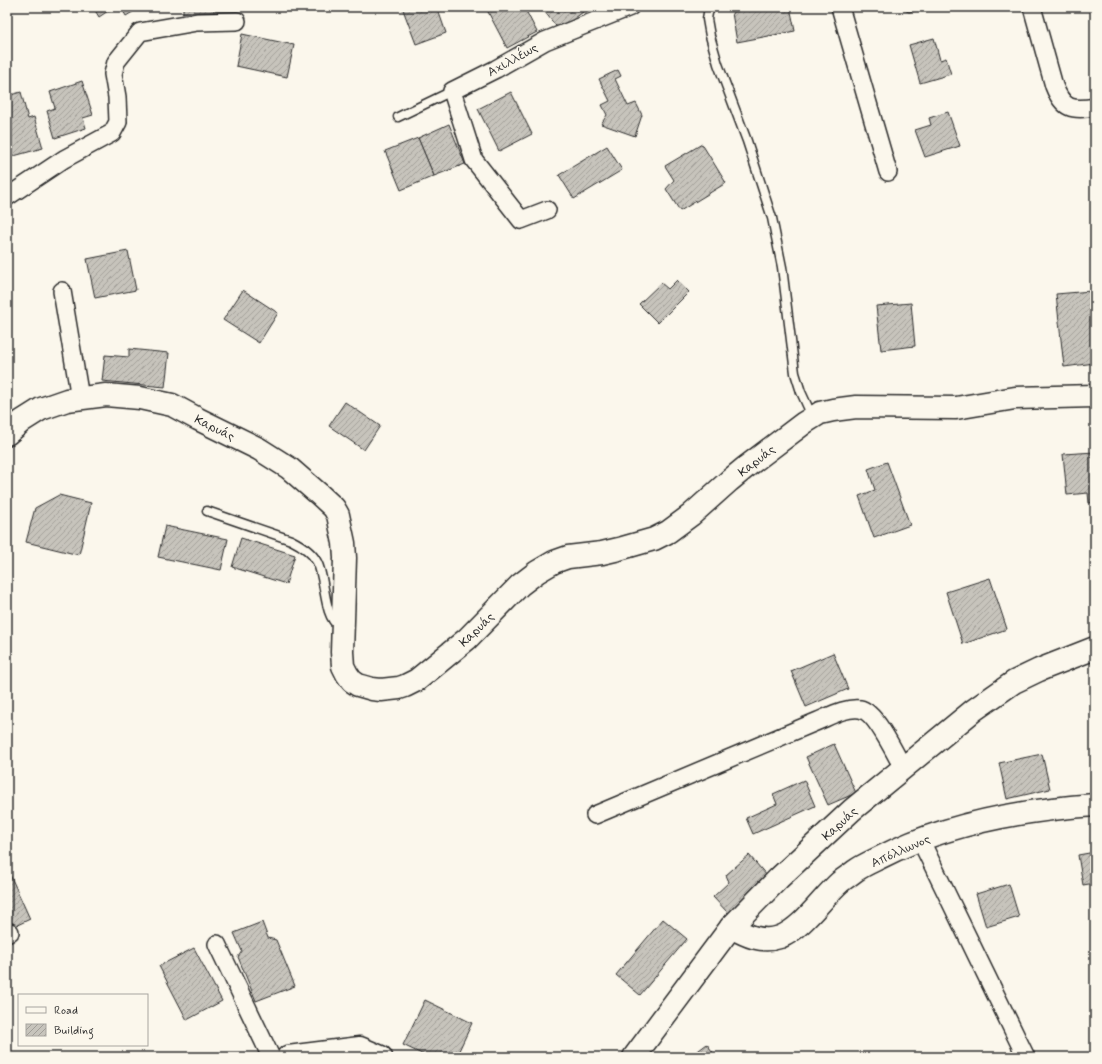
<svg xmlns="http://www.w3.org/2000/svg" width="1102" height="1064" viewBox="0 0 1102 1064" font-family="Mynerve,sans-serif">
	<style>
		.building { fill: url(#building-hatch); stroke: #2b2b2b }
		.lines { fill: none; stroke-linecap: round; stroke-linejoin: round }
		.lane-casing { stroke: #2b2b2b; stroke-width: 11 }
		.street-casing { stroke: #2b2b2b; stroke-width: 20 }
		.secondary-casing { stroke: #2b2b2b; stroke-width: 25 }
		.lane { stroke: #fbf7ec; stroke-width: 8 }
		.street { stroke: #fbf7ec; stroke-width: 17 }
		.secondary { stroke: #fbf7ec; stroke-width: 22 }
		.labels { text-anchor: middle; stroke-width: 3; stroke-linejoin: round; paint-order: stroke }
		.street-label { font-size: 13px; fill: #2b2b2b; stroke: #fbf7ec }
	</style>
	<defs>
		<pattern id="building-hatch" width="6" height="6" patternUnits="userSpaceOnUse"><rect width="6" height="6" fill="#c7c4bc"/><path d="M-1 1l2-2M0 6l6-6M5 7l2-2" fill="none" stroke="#a29f99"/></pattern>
	</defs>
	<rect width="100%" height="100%" fill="#fbf7ec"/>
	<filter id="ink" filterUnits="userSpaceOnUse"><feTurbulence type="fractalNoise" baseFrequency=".025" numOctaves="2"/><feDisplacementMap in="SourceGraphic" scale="8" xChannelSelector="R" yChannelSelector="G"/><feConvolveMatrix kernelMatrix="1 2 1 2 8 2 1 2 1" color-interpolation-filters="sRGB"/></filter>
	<g filter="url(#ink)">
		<g class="building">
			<polygon points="93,7 114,7 99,17"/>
			<polygon points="121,7 135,7 136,10 126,16"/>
			<polygon points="183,7 214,7 214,14 183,13"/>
			<polygon points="402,7 437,7 446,33 416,44"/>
			<polygon points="487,7 524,7 537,32 507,48 486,8"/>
			<polygon points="541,7 585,7 587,9 559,30"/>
			<polygon points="746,7 790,7 795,31 737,42 732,13"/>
			<polygon points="903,7 931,7 909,12 904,10"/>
			<polygon points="242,34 294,45 287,77 236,66"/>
			<polygon points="934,38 940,60 946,58 951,74 920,83 909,45"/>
			<polygon points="618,70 621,76 615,79 628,106 636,103 642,115 635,136 601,124 607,115 602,105 610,101 599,79"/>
			<polygon points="82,81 93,115 83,118 86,128 55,138 47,111 55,108 50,92"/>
			<polygon points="21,92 28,119 34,117 43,148 10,157 7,147 7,96"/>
			<polygon points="511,92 532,134 499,151 478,109"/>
			<polygon points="948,112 960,146 925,157 915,130 931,125 929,118"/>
			<polygon points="449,124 465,164 434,176 418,138"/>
			<polygon points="418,138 434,176 401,190 385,151"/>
			<polygon points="702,144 726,183 680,211 666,189 674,180 665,166"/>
			<polygon points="607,146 622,170 574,199 559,175"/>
			<polygon points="128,251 136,290 95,298 87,259"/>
			<polygon points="677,280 689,292 658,323 639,304 661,283 668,289"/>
			<polygon points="243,290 278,313 259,343 223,320"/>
			<polygon points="1091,291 1095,328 1095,363 1064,367 1056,294"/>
			<polygon points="911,303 915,346 881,350 876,306"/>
			<polygon points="129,349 169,353 165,387 102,381 105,355 129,357"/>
			<polygon points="345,402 380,426 364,450 329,426"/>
			<polygon points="1095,452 1095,502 1089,503 1088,493 1067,495 1063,454"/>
			<polygon points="887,462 910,525 874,538 859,496 875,490 868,469"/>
			<polygon points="59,495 91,503 79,555 26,542 35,508"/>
			<polygon points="165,526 228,539 221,570 158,557"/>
			<polygon points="241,538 295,555 286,584 232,567"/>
			<polygon points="990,578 1007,629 963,644 946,592"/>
			<polygon points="833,653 848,689 806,707 791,671"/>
			<polygon points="834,744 856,793 828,805 806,757"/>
			<polygon points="1042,754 1050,789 1007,799 999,763"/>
			<polygon points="804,780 815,806 753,834 746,818 777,804 773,794"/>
			<polygon points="1095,852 1095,883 1083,885 1078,855"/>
			<polygon points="749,855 768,877 728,913 713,897 729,882 726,875"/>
			<polygon points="7,868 30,919 7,930"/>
			<polygon points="1009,884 1019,917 986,927 976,894"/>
			<polygon points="663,919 687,939 640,995 616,975"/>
			<polygon points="262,922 268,938 276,940 295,986 256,1001 238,957 242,951 234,933"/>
			<polygon points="194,948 222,1001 187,1020 159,966"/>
			<polygon points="425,1000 472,1023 456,1057 428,1057 403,1045"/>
			<polygon points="707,1044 716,1057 698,1057 695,1053"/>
		</g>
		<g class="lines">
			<defs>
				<g id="lane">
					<polyline points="711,7 708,13 707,19 710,36 718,64 747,141 772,218 782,267 795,373 801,392 812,416"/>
					<polyline points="398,117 452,91"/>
					<path d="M 207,511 L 291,540 C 301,545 312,552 317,562 C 326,578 323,617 339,626"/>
				</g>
				<g id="street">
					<polyline points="840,7 888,172"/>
					<path d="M 1032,7 L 1054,86 C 1063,109 1072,111 1095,107"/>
					<polyline points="7,197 64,159 112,133 118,122 117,97 113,74 116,62 140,32 197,22 237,21"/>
					<polyline points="547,210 521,220 474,160 452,91 496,69 545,41 630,7"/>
					<polyline points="62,291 80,398"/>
					<path d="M 595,815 L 818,721 C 830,716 846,707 860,709 C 875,711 896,755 903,768"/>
					<polyline points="920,839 1026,1057"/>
					<polyline points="7,934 10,932"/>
					<polyline points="217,944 271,1057"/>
				</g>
				<g id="secondary">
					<polyline points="7,434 22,421 41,409 67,400 106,395 140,398 172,405 198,419 259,449 289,468 320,495 334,508 338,515 344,543 345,558 342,652 343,666 347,674 352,681 358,685 372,689 381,690 399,688 405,686 417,680 428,671 467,639 520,585 537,572 554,562 568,557 602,553 619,549 654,539 668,532 691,515 729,481 746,467 804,423 820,413 833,410 856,407 956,408 1015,398 1095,396"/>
					<path d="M 731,927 C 747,936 762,943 780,937 C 803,928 822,898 840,882 C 845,878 850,875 855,871 C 863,865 873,861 881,857 C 947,823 1022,810 1095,805"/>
					<polyline points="288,1057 360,1048 381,1057"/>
					<polyline points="634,1057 731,927 779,878 852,810 974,710 1014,682 1039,670 1095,648"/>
				</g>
			</defs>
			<use href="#lane" class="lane-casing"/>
			<use href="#street" class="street-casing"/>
			<use href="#secondary" class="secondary-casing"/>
			<use href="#lane" class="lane"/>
			<use href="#street" class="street"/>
			<use href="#secondary" class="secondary"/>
		</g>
	</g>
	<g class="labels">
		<g class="street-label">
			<text transform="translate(512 59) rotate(-29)" y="5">Αχιλλέως</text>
			<text transform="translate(215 427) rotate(26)" y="5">Καρυάς</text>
			<text transform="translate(756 460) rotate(-38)" y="5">Καρυάς</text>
			<text transform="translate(476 629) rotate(-44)" y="5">Καρυάς</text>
			<text transform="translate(839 823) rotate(-43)" y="5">Καρυάς</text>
			<text transform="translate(900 850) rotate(-24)" y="5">Απόλλωνος</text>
		</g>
	</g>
	<rect width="1102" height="1064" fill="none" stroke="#fbf7ec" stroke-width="24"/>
	<rect x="12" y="12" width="1078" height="1040" fill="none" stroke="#2b2b2b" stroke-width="1.5" filter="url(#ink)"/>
	<rect x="18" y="994" width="130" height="52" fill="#fbf7ec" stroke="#a8a59f"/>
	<rect x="26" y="1007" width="20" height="6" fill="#fbf7ec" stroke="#a8a59f"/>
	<text x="54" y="1014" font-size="12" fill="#2b2b2b">Road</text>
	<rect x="26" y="1024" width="20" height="12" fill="url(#building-hatch)" stroke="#a8a59f"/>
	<text x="54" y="1034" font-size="12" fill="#2b2b2b">Building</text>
</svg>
